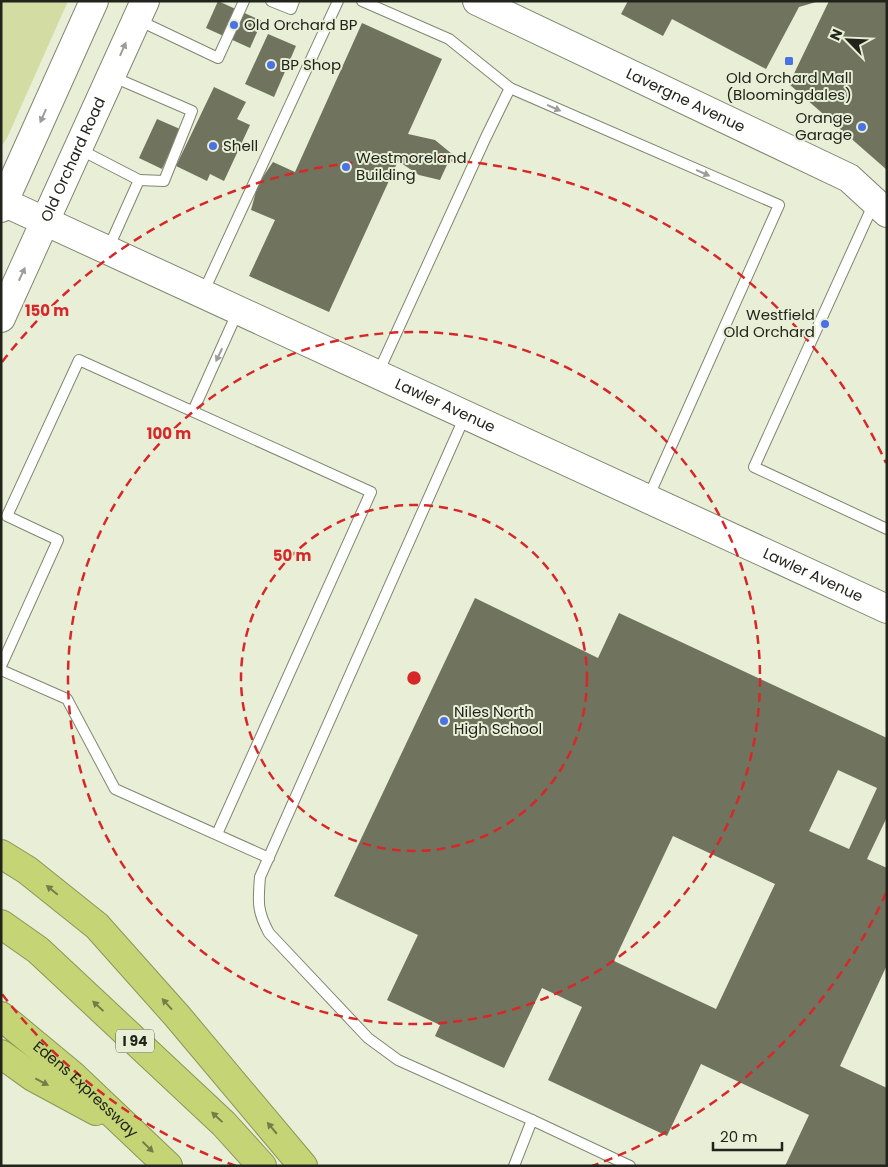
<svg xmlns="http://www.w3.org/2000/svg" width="888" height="1167" viewBox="0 0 888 1167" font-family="Poppins,sans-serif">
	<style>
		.green { fill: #d2dca3 }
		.building { fill: #70745f; fill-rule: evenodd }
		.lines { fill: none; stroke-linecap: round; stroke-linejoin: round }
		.lane-casing { stroke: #818670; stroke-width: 12 }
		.secondary-casing { stroke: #818670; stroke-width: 30 }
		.highway-casing { stroke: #8c9656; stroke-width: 30 }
		.lane { stroke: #fff; stroke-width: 10 }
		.secondary { stroke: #fff; stroke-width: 28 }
		.highway { stroke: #c5d475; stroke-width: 28 }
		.oneway { fill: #9c9c98 }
		.oneway2 { fill: #747c48 }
		.ring { fill: none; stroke: #d62828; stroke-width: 2.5; stroke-dasharray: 9 6 }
		.poi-dot { fill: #4972e4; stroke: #e9eed6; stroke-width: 2 }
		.labels { text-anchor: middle; stroke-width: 4; stroke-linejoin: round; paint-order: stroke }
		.shield { fill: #e9eed6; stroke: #5e6153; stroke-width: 1 }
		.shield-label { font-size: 14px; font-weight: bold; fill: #22241b }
		.poi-label { font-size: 15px; fill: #22241b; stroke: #e9eed6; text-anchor: start }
		.street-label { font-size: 15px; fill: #22241b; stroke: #e9eed6 }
		.centre { fill: #d62828; stroke: #e9eed6; stroke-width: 2.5 }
		.ring-label { font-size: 15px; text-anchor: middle; font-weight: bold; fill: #d62828; stroke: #e9eed6; stroke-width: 4; stroke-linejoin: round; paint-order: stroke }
	</style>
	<rect width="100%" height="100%" fill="#e9eed6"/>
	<polygon class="green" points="1,1 68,1 7,138 1,147"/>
	<g class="building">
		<polygon points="218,1 262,21 250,48 206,28"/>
		<polygon points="628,1 816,1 816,2 799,7 766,69 672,19 663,36 621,14"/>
		<polygon points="829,1 887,1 887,170 789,84"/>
		<polygon points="362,23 442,59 408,134 435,140 452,154 440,180 419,175 398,161 329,312 249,276 275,220 251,210 258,184 273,162 295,172"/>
		<polygon points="268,34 296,46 274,97 245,84"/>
		<polygon points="214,87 246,102 237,119 250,125 224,181 210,174 207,181 176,166"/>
		<polygon points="157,119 180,129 162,169 139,158"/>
		<path d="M 475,598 L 598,658 L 619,613 L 887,738 L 887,817 L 867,859 L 887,868 L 887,965 L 840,1066 L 887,1088 L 887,1166 L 785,1166 L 809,1115 L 701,1064 L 667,1136 L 548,1080 L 582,1007 L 542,988 L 504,1068 L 435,1036 L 440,1025 L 387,1000 L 418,935 L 334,896 ZM 838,770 L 877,788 L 849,849 L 809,831 ZM 673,836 L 775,884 L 716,1009 L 614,961 Z"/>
	</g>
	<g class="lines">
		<defs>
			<g id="lane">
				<polyline points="271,1 291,9 294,1"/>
				<polyline points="362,1 449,39 510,88 779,205 648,498"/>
				<polyline points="138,20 218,58 244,1"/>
				<polyline points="111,76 192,111 164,181 139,180"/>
				<polyline points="79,149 139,180 108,249"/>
				<polyline points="874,203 754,467 887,529"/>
				<polyline points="203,293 338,1"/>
				<polyline points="378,373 486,137 510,88"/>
				<polyline points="193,411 238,311"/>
				<path d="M 465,416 L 260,877 C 258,902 257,911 269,933 L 368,1038 L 398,1060 L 532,1120 L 630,1166"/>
				<polyline points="1,666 58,540 7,516 79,360 371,492 217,834"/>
				<polyline points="1,670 67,699 115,789 269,858"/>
				<polyline points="514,1166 532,1120"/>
			</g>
			<g id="secondary">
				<path id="s1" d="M 477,1 L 849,178 L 887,213"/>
				<path id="s2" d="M 1,201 L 887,609"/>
				<polyline points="1,208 94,1"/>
				<path id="s3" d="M 1,318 L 145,1"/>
			</g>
			<g id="highway">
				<polyline points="1,854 27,870 97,926 178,1017 303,1166"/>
				<polyline points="1,924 38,950 224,1124 262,1166"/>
				<path id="s4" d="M 1,1016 L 71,1074 L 168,1166"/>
				<polyline points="1,1054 33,1077 96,1111"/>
			</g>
		</defs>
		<use href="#lane" class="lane-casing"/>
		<use href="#secondary" class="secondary-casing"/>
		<use href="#highway" class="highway-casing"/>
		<use href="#lane" class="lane"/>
		<use href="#secondary" class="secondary"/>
		<use href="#highway" class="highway"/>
	</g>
	<defs><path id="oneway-solid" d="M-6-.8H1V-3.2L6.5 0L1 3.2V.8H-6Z" transform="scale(1.25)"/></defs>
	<g class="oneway">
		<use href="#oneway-solid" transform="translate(123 49) rotate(-66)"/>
		<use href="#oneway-solid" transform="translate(554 108) rotate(24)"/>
		<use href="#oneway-solid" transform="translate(43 116) rotate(114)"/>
		<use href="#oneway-solid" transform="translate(703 173) rotate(24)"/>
		<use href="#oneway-solid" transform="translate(22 274) rotate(-65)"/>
		<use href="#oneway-solid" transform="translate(219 355) rotate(115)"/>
	</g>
	<g class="oneway2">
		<use href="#oneway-solid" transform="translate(52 890) rotate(-141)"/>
		<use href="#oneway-solid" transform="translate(167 1004) rotate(-132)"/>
		<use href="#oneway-solid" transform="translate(98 1006) rotate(-137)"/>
		<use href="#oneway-solid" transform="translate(42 1082) rotate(28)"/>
		<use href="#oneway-solid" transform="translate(217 1117) rotate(-137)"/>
		<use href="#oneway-solid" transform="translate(272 1128) rotate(-130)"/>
		<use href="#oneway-solid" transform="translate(148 1147) rotate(44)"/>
	</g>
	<g class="ring">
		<circle cx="414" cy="678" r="173"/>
		<circle cx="414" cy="678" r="346"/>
		<path d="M886 893A519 519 0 0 1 592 1166M236 1166A519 519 0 0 1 2 994M2 362A519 519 0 0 1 886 463"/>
	</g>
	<g class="poi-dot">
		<circle cx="234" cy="25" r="5"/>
		<rect x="784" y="56" width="10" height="10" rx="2.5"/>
		<circle cx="271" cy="65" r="5"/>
		<circle cx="862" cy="127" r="5"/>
		<circle cx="213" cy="146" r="5"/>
		<circle cx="346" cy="167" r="5"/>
		<circle cx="825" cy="324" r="5"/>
		<circle cx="444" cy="721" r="5"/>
	</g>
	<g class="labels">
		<rect class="shield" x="116" y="1029.5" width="38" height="23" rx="4"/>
		<g class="shield-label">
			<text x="135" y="1046">I 94</text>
		</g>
		<g class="poi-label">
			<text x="244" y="30">Old Orchard BP</text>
			<text x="281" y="70">BP Shop</text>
			<text x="789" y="83" text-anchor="middle">Old Orchard Mall<tspan x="789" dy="17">(Bloomingdales)</tspan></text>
			<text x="852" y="123" text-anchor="end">Orange<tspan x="852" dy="17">Garage</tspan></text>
			<text x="223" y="151">Shell</text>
			<text x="356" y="163">Westmoreland<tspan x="356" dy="17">Building</tspan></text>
			<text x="815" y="320" text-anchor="end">Westfield<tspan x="815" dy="17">Old Orchard</tspan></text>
			<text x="454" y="717">Niles North<tspan x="454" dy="17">High School</tspan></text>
		</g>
		<g class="street-label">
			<text dy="5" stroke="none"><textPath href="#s1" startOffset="231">Lavergne Avenue</textPath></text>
			<text dy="5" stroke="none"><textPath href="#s3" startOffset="174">Old Orchard Road</textPath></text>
			<text dy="5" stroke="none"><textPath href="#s2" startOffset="489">Lawler Avenue</textPath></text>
			<text dy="5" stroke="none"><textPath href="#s2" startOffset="894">Lawler Avenue</textPath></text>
			<text dy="5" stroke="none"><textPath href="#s4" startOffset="112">Edens Expressway</textPath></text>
		</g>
	</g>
	<circle cx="414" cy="678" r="8" class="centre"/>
	<g class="ring-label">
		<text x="47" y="316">150 m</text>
		<text x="169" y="439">100 m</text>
		<text x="292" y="561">50 m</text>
	</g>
	<rect width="888" height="1167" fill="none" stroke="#22241b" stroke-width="5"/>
	<g transform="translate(848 40) rotate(294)" stroke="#e9eed6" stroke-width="4" paint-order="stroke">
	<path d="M0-4L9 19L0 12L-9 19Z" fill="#22241b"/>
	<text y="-8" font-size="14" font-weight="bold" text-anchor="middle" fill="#22241b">N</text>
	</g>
	<path d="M713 1142v8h69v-8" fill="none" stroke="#22241b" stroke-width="2.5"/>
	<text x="720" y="1142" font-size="15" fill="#22241b" stroke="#e9eed6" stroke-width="4" paint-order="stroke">20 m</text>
</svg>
